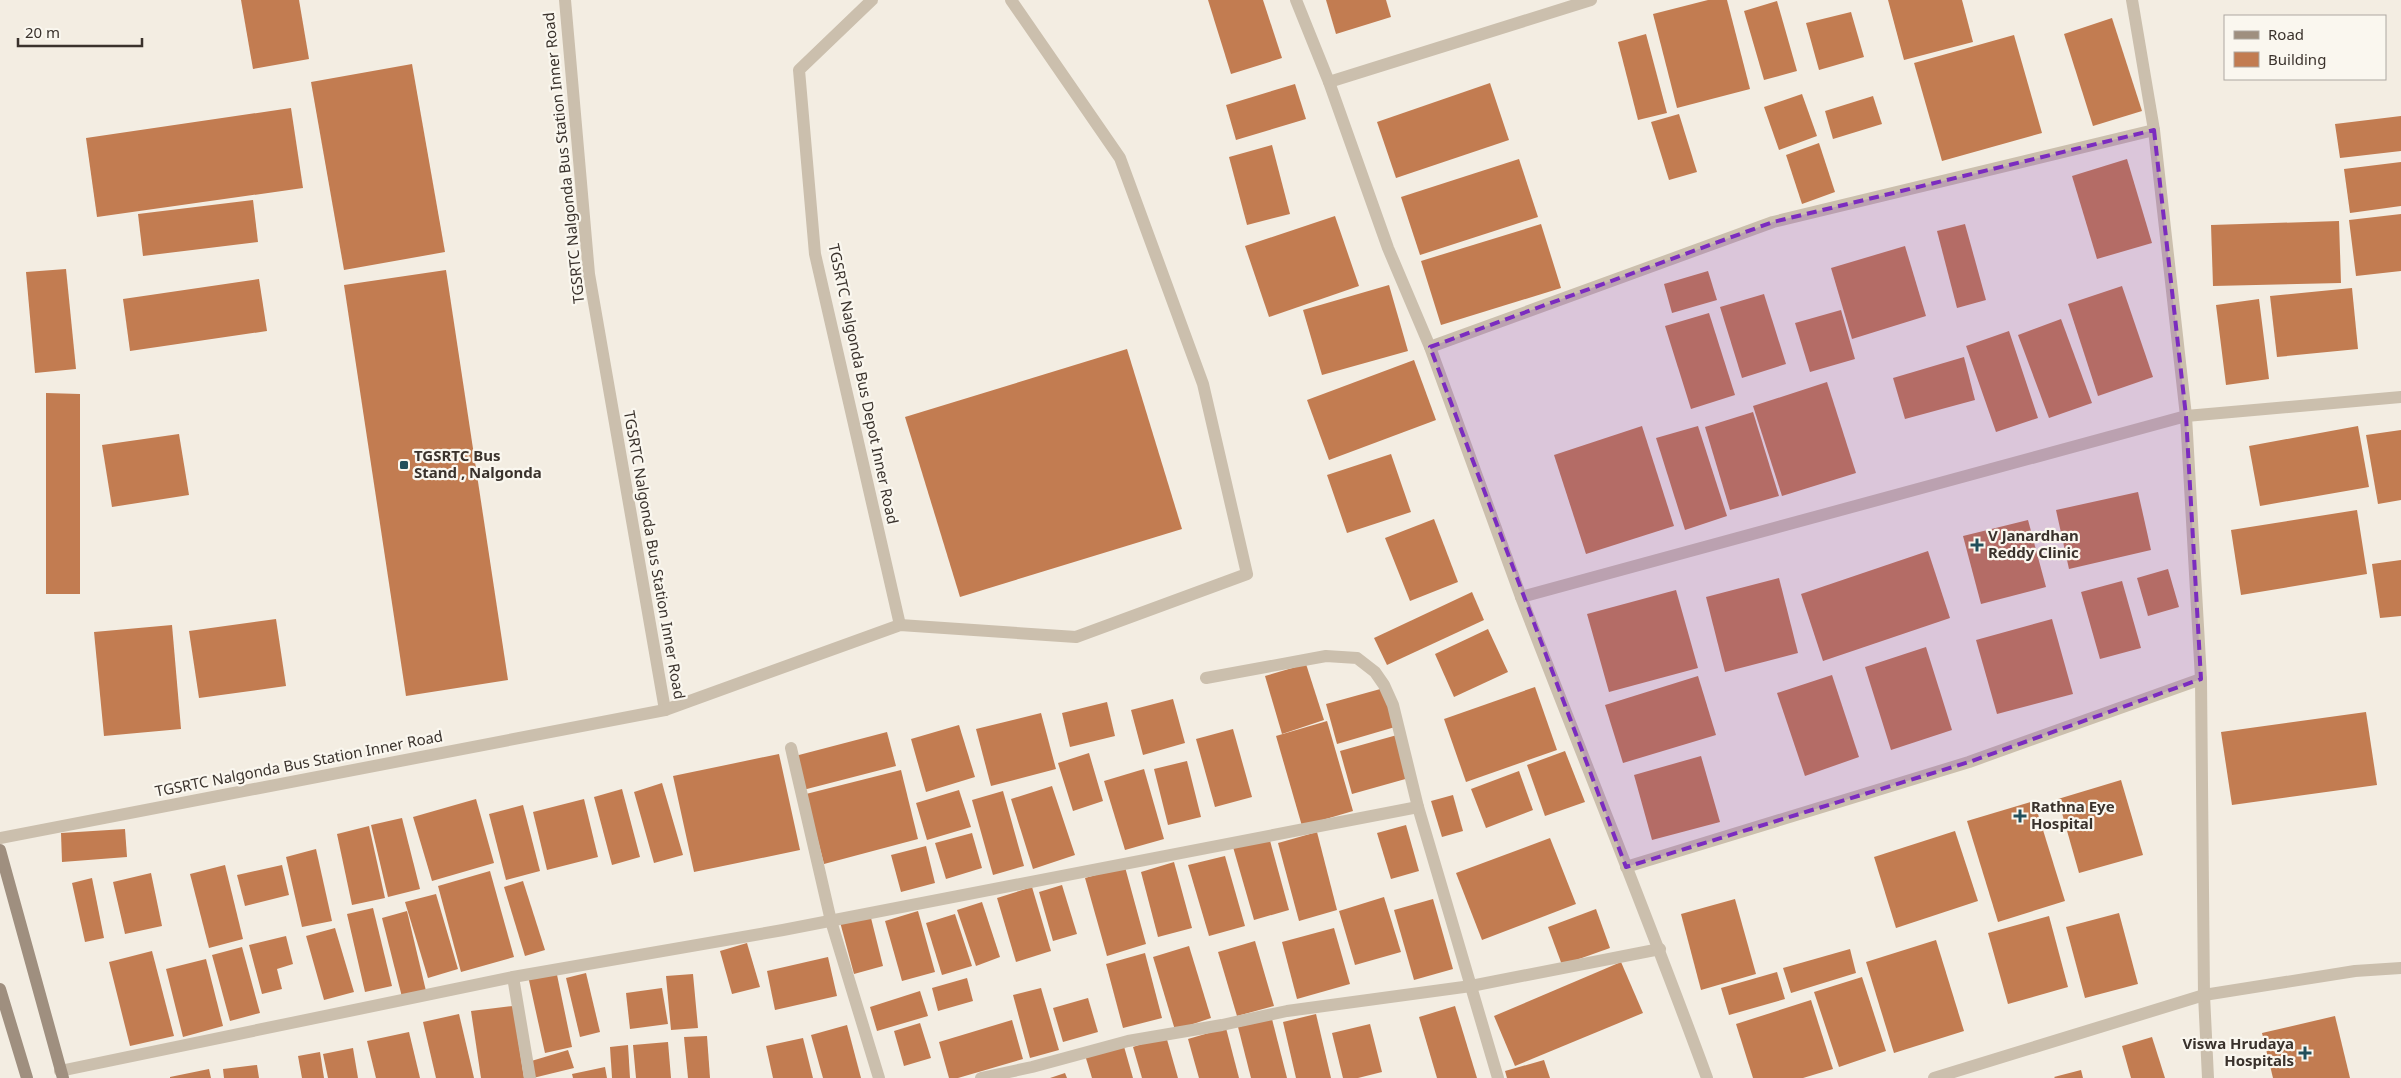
<svg xmlns="http://www.w3.org/2000/svg" width="2401" height="1078" viewBox="0 0 2401 1078" font-family="'Noto Sans',sans-serif">
	<style>
		.building { fill: #c27c51 }
		.lines { fill: none; stroke-linecap: round; stroke-linejoin: round }
		.lane { stroke: #cbbfad; stroke-width: 12 }
		.street { stroke: #cbbfad; stroke-width: 12 }
		.secondary { stroke: #9f8f7f; stroke-width: 12 }
		.marked { fill: #7b2cbf; fill-opacity: 0.2; stroke: #7b2cbf; stroke-width: 4; stroke-dasharray: 10 6; stroke-linejoin: round }
		.poi-dot { fill: #224f5b; stroke: #faf7ef; stroke-width: 2 }
		.labels { text-anchor: middle; stroke-width: 4.5; stroke-linejoin: round; paint-order: stroke }
		.street-label { font-size: 15px; fill: #3a322c; stroke: #faf7ef }
		.poi-label { font-size: 15px; font-weight: bold; fill: #3a322c; stroke: #faf7ef; text-anchor: start }
	</style>
	<rect width="100%" height="100%" fill="#f3ede2"/>
	<g class="building">
		<polygon points="241,0 299,0 309,59 253,69"/>
		<polygon points="1208,0 1263,0 1282,58 1231,74"/>
		<polygon points="1326,0 1386,0 1391,17 1336,34"/>
		<polygon points="1708,0 1727,0 1750,89 1677,108 1653,14"/>
		<polygon points="1888,0 1962,0 1973,42 1904,60"/>
		<polygon points="1777,1 1797,71 1764,80 1744,11"/>
		<polygon points="1851,12 1864,57 1819,70 1806,23"/>
		<polygon points="2112,18 2142,111 2093,126 2064,34"/>
		<polygon points="1646,34 1667,113 1638,120 1618,42"/>
		<polygon points="2014,35 2042,133 1942,161 1914,63"/>
		<polygon points="412,64 445,252 344,270 311,82"/>
		<polygon points="1490,83 1509,140 1396,178 1377,122"/>
		<polygon points="1295,84 1306,119 1236,140 1226,105"/>
		<polygon points="1802,94 1817,136 1779,150 1764,107"/>
		<polygon points="1873,96 1882,124 1833,139 1825,111"/>
		<polygon points="291,108 303,188 97,217 86,138"/>
		<polygon points="1679,114 1697,172 1669,180 1651,122"/>
		<polygon points="2401,116 2401,151 2340,158 2335,124"/>
		<polygon points="1819,143 1835,192 1802,204 1786,155"/>
		<polygon points="1272,145 1290,214 1247,225 1229,157"/>
		<polygon points="1519,159 1538,217 1420,255 1401,197"/>
		<polygon points="2127,159 2152,243 2097,259 2072,176"/>
		<polygon points="2401,162 2401,206 2350,213 2344,169"/>
		<polygon points="253,200 258,242 143,256 138,214"/>
		<polygon points="2401,214 2401,271 2356,276 2349,220"/>
		<polygon points="1335,216 1359,286 1269,317 1245,246"/>
		<polygon points="2339,221 2341,283 2213,286 2211,225"/>
		<polygon points="1541,224 1561,288 1441,325 1421,261"/>
		<polygon points="1965,224 1986,300 1957,308 1937,231"/>
		<polygon points="1905,246 1926,316 1852,339 1831,268"/>
		<polygon points="66,269 76,369 35,373 26,272"/>
		<polygon points="446,270 508,680 406,696 344,285"/>
		<polygon points="1708,271 1717,300 1672,313 1664,284"/>
		<polygon points="259,279 267,331 130,351 123,299"/>
		<polygon points="1389,285 1408,351 1322,375 1303,310"/>
		<polygon points="2122,286 2153,377 2098,396 2068,304"/>
		<polygon points="2352,288 2358,349 2277,357 2270,296"/>
		<polygon points="1764,294 1786,364 1742,378 1720,307"/>
		<polygon points="2259,299 2269,379 2226,385 2216,305"/>
		<polygon points="1841,310 1855,359 1810,372 1795,323"/>
		<polygon points="1709,313 1735,395 1691,409 1665,326"/>
		<polygon points="2061,319 2092,403 2049,418 2018,335"/>
		<polygon points="2009,331 2038,418 1996,432 1966,346"/>
		<polygon points="1127,349 1182,529 960,597 905,417"/>
		<polygon points="1964,357 1975,400 1905,419 1893,378"/>
		<polygon points="1414,360 1436,420 1329,460 1307,400"/>
		<polygon points="1827,382 1856,473 1782,496 1753,406"/>
		<polygon points="46,393 80,394 80,594 46,594"/>
		<polygon points="1753,412 1779,496 1730,510 1705,427"/>
		<polygon points="1642,426 1674,526 1586,554 1554,455"/>
		<polygon points="1698,426 1727,516 1685,530 1656,438"/>
		<polygon points="2358,426 2369,487 2260,506 2249,446"/>
		<polygon points="2401,430 2401,500 2378,504 2366,435"/>
		<polygon points="179,434 189,495 112,507 102,445"/>
		<polygon points="1391,454 1411,512 1347,533 1327,475"/>
		<polygon points="2138,492 2151,550 2069,569 2056,510"/>
		<polygon points="2357,510 2367,574 2241,595 2231,530"/>
		<polygon points="1434,519 1458,582 1410,601 1385,538"/>
		<polygon points="2028,520 2046,587 1981,604 1963,536"/>
		<polygon points="1928,551 1950,618 1823,661 1801,594"/>
		<polygon points="2401,560 2401,616 2380,618 2372,564"/>
		<polygon points="2168,569 2179,607 2148,616 2137,578"/>
		<polygon points="1779,578 1798,653 1725,672 1706,597"/>
		<polygon points="2122,581 2141,648 2100,659 2081,592"/>
		<polygon points="1676,590 1698,668 1609,692 1587,614"/>
		<polygon points="1472,592 1484,620 1387,665 1374,638"/>
		<polygon points="276,619 286,686 199,698 189,631"/>
		<polygon points="2052,619 2073,694 1997,714 1976,640"/>
		<polygon points="172,625 181,729 104,736 94,632"/>
		<polygon points="1488,629 1508,672 1454,697 1435,654"/>
		<polygon points="1926,647 1952,730 1891,750 1865,667"/>
		<polygon points="1306,664 1324,720 1282,734 1265,676"/>
		<polygon points="1832,675 1859,757 1805,776 1777,693"/>
		<polygon points="1698,676 1716,735 1623,763 1605,705"/>
		<polygon points="1535,687 1557,750 1466,782 1444,719"/>
		<polygon points="1384,688 1395,727 1337,744 1326,704"/>
		<polygon points="1173,699 1185,743 1143,755 1131,710"/>
		<polygon points="1107,702 1115,736 1070,747 1062,713"/>
		<polygon points="2366,712 2377,785 2232,805 2221,732"/>
		<polygon points="1041,713 1056,769 991,786 976,729"/>
		<polygon points="1327,721 1353,811 1302,826 1276,736"/>
		<polygon points="959,725 975,777 926,792 911,739"/>
		<polygon points="1233,729 1252,797 1215,807 1196,739"/>
		<polygon points="887,732 896,766 803,790 795,756"/>
		<polygon points="1397,735 1409,778 1352,794 1340,751"/>
		<polygon points="1565,751 1585,802 1545,816 1527,765"/>
		<polygon points="1089,753 1103,801 1073,811 1058,763"/>
		<polygon points="779,754 800,850 694,872 673,776"/>
		<polygon points="1701,756 1720,822 1652,840 1634,775"/>
		<polygon points="1187,761 1201,817 1168,825 1154,769"/>
		<polygon points="1144,769 1164,839 1125,850 1104,781"/>
		<polygon points="901,770 918,839 824,864 806,794"/>
		<polygon points="1519,771 1533,810 1486,828 1471,789"/>
		<polygon points="2121,780 2143,855 2079,873 2058,799"/>
		<polygon points="662,783 683,855 654,863 634,792"/>
		<polygon points="1052,786 1075,855 1033,869 1011,799"/>
		<polygon points="622,789 640,857 612,865 594,797"/>
		<polygon points="959,790 971,827 927,840 916,803"/>
		<polygon points="1003,791 1024,866 993,875 972,800"/>
		<polygon points="1453,795 1463,831 1442,837 1431,801"/>
		<polygon points="476,799 494,863 432,881 413,817"/>
		<polygon points="584,799 598,857 547,870 533,812"/>
		<polygon points="2034,801 2065,901 1998,922 1967,821"/>
		<polygon points="523,805 540,871 506,880 489,814"/>
		<polygon points="402,818 420,889 388,897 371,825"/>
		<polygon points="1406,825 1419,871 1391,879 1377,833"/>
		<polygon points="369,826 385,898 352,905 337,834"/>
		<polygon points="125,829 127,857 62,862 61,833"/>
		<polygon points="1955,831 1978,901 1896,928 1874,857"/>
		<polygon points="1317,832 1337,910 1299,921 1278,843"/>
		<polygon points="972,833 982,868 946,879 935,843"/>
		<polygon points="1269,837 1289,910 1254,920 1233,847"/>
		<polygon points="1550,838 1576,904 1482,940 1456,873"/>
		<polygon points="926,846 935,883 901,892 891,855"/>
		<polygon points="316,849 332,921 302,927 286,857"/>
		<polygon points="1225,856 1245,926 1209,936 1188,865"/>
		<polygon points="1174,862 1192,928 1158,937 1141,872"/>
		<polygon points="225,865 243,939 209,948 190,874"/>
		<polygon points="282,865 289,895 245,906 237,875"/>
		<polygon points="1125,867 1146,944 1107,956 1085,878"/>
		<polygon points="490,871 514,957 461,972 438,886"/>
		<polygon points="151,873 162,926 125,934 113,882"/>
		<polygon points="92,878 104,938 85,942 72,883"/>
		<polygon points="523,881 545,950 525,956 504,887"/>
		<polygon points="1062,885 1077,934 1053,941 1039,892"/>
		<polygon points="1032,887 1051,951 1016,962 997,898"/>
		<polygon points="436,894 458,969 428,978 405,902"/>
		<polygon points="1384,897 1401,952 1355,965 1339,911"/>
		<polygon points="1433,899 1453,969 1414,980 1394,910"/>
		<polygon points="1735,899 1756,974 1701,990 1681,914"/>
		<polygon points="982,902 1000,957 976,966 957,910"/>
		<polygon points="373,908 392,986 365,992 347,914"/>
		<polygon points="1596,909 1610,948 1562,965 1548,927"/>
		<polygon points="407,911 426,991 402,997 382,918"/>
		<polygon points="918,911 935,972 902,981 885,921"/>
		<polygon points="2119,913 2138,984 2085,998 2066,927"/>
		<polygon points="870,914 883,966 854,974 840,922"/>
		<polygon points="955,914 972,966 942,975 926,923"/>
		<polygon points="2049,916 2068,987 2008,1004 1988,933"/>
		<polygon points="335,928 354,992 324,1000 306,936"/>
		<polygon points="1334,928 1350,984 1297,999 1282,942"/>
		<polygon points="286,936 293,964 277,969 282,989 262,994 249,945"/>
		<polygon points="1936,940 1964,1031 1894,1053 1866,962"/>
		<polygon points="1255,941 1274,1006 1237,1016 1218,952"/>
		<polygon points="747,943 760,987 732,994 720,951"/>
		<polygon points="1189,946 1211,1018 1175,1030 1153,957"/>
		<polygon points="242,947 260,1013 230,1021 212,955"/>
		<polygon points="1850,949 1856,973 1791,993 1783,968"/>
		<polygon points="152,951 174,1036 130,1046 109,962"/>
		<polygon points="1145,953 1162,1018 1123,1028 1106,964"/>
		<polygon points="828,957 837,996 775,1010 767,971"/>
		<polygon points="206,959 223,1026 183,1037 166,969"/>
		<polygon points="1621,962 1643,1013 1515,1066 1494,1016"/>
		<polygon points="556,970 572,1047 545,1053 528,976"/>
		<polygon points="1777,972 1785,999 1729,1015 1721,988"/>
		<polygon points="586,973 600,1032 580,1037 566,978"/>
		<polygon points="693,974 698,1028 671,1030 666,976"/>
		<polygon points="1862,977 1886,1051 1839,1067 1814,992"/>
		<polygon points="967,978 973,1001 938,1011 932,988"/>
		<polygon points="662,988 668,1024 630,1029 626,993"/>
		<polygon points="1041,988 1059,1050 1030,1058 1013,995"/>
		<polygon points="920,991 928,1016 877,1031 870,1007"/>
		<polygon points="1088,998 1098,1032 1063,1042 1053,1008"/>
		<polygon points="1811,1000 1833,1069 1803,1078 1753,1078 1736,1024"/>
		<polygon points="513,1006 524,1078 481,1078 471,1011"/>
		<polygon points="1455,1006 1477,1078 1437,1078 1419,1017"/>
		<polygon points="459,1014 474,1078 436,1078 423,1022"/>
		<polygon points="1316,1014 1331,1078 1296,1078 1283,1022"/>
		<polygon points="2335,1016 2350,1078 2273,1078 2262,1033"/>
		<polygon points="1272,1019 1287,1078 1251,1078 1238,1027"/>
		<polygon points="1012,1020 1023,1059 958,1078 949,1078 939,1042"/>
		<polygon points="920,1023 931,1058 904,1066 894,1031"/>
		<polygon points="1370,1024 1382,1072 1358,1078 1343,1078 1332,1033"/>
		<polygon points="847,1025 861,1078 823,1078 811,1035"/>
		<polygon points="1226,1028 1239,1078 1199,1078 1188,1039"/>
		<polygon points="409,1032 420,1078 376,1078 367,1041"/>
		<polygon points="707,1036 710,1078 688,1078 684,1037"/>
		<polygon points="1166,1036 1178,1078 1142,1078 1133,1047"/>
		<polygon points="2152,1037 2165,1078 2131,1078 2122,1046"/>
		<polygon points="803,1038 813,1078 773,1078 766,1046"/>
		<polygon points="668,1042 671,1078 636,1078 633,1045"/>
		<polygon points="1123,1043 1133,1078 1092,1078 1085,1055"/>
		<polygon points="628,1045 630,1078 612,1078 610,1047"/>
		<polygon points="353,1048 358,1078 328,1078 323,1054"/>
		<polygon points="568,1050 574,1068 533,1078 528,1062"/>
		<polygon points="320,1052 324,1078 302,1078 298,1056"/>
		<polygon points="1544,1060 1550,1078 1507,1078 1505,1071"/>
		<polygon points="257,1065 259,1078 224,1078 223,1069"/>
		<polygon points="605,1067 607,1078 573,1078 572,1074"/>
		<polygon points="209,1069 211,1078 170,1078 170,1077"/>
		<polygon points="2081,1070 2083,1078 2055,1078 2054,1077"/>
		<polygon points="1065,1073 1067,1078 1050,1078"/>
	</g>
	<g class="lines">
		<g class="lane">
			<polyline points="565,0 589,274 665,710"/>
			<polyline points="872,0 799,70 815,254 900,625"/>
			<polyline points="0,838 665,710 900,625 1076,637 1247,574 1203,384 1120,158 1011,0"/>
		</g>
		<g class="street">
			<polyline points="1296,0 1329,82 1388,248 1430,347 1521,597"/>
			<polyline points="2132,0 2154,130 2186,416 2201,679 2204,995 2208,1078"/>
			<polyline points="1329,82 1591,0"/>
			<polyline points="1430,347 1773,222 2154,130"/>
			<polyline points="1206,678 1326,656 1357,658 1375,672 1384,685 1393,705 1418,807 1498,1078"/>
			<polyline points="791,748 831,921 879,1078"/>
			<polyline points="1626,867 1969,762 2201,679"/>
			<polyline points="513,977 783,930 1418,807"/>
			<polyline points="60,1071 513,977 530,1078"/>
			<polyline points="981,1078 1032,1067 1128,1041 1222,1025 1287,1011 1471,986 1660,949"/>
			<path d="M 1707,1078 C 1648,917 1583,758 1521,597 L 2186,416 L 2401,397"/>
			<polyline points="1934,1078 2204,995 2355,971 2401,968"/>
		</g>
		<g class="secondary">
			<polyline points="0,850 63,1078"/>
			<polyline points="0,989 27,1078"/>
		</g>
	</g>
	<path class="marked" d="M 2154,130 L 2186,416 L 2201,679 L 1969,762 L 1626,867 L 1430,347 L 1773,222 Z"/>
	<g class="poi-dot">
		<rect x="399" y="460" width="10" height="10" rx="2.5"/>
		<path d="M1974.5 537.5h5v5h5v5h-5v5h-5v-5h-5v-5h5z"/>
		<path d="M2017.5 808.5h5v5h5v5h-5v5h-5v-5h-5v-5h5z"/>
		<path d="M2302.5 1045.5h5v5h5v5h-5v5h-5v-5h-5v-5h5z"/>
	</g>
	<g class="labels">
		<g class="street-label">
			<text transform="translate(564 158) rotate(-96)" y="5">TGSRTC Nalgonda Bus Station Inner Road</text>
			<text transform="translate(863 384) rotate(78)" y="5">TGSRTC Nalgonda Bus Depot Inner Road</text>
			<text transform="translate(654 555) rotate(80)" y="5">TGSRTC Nalgonda Bus Station Inner Road</text>
			<text transform="translate(299 764) rotate(-11)" y="5">TGSRTC Nalgonda Bus Station Inner Road</text>
		</g>
		<g class="poi-label">
			<text x="414" y="461">TGSRTC Bus<tspan x="414" dy="17">Stand , Nalgonda</tspan></text>
			<text x="1988" y="541">V Janardhan<tspan x="1988" dy="17">Reddy Clinic</tspan></text>
			<text x="2031" y="812">Rathna Eye<tspan x="2031" dy="17">Hospital</tspan></text>
			<text x="2294" y="1049" text-anchor="end">Viswa Hrudaya<tspan x="2294" dy="17">Hospitals</tspan></text>
		</g>
	</g>
	<rect x="2224" y="15" width="162" height="65" fill="#faf7ef" stroke="#ada8a1"/>
	<rect x="2234" y="31" width="25" height="8" fill="#9f8f7f" stroke="#ada8a1"/>
	<text x="2268" y="40" font-size="15" fill="#3a322c">Road</text>
	<rect x="2234" y="52" width="25" height="15" fill="#c27c51" stroke="#ada8a1"/>
	<text x="2268" y="65" font-size="15" fill="#3a322c">Building</text>
	<path d="M18 38v8h124v-8" fill="none" stroke="#3a322c" stroke-width="2.5"/>
	<text x="25" y="38" font-size="15" fill="#3a322c" stroke="#faf7ef" stroke-width="4" paint-order="stroke">20 m</text>
</svg>
